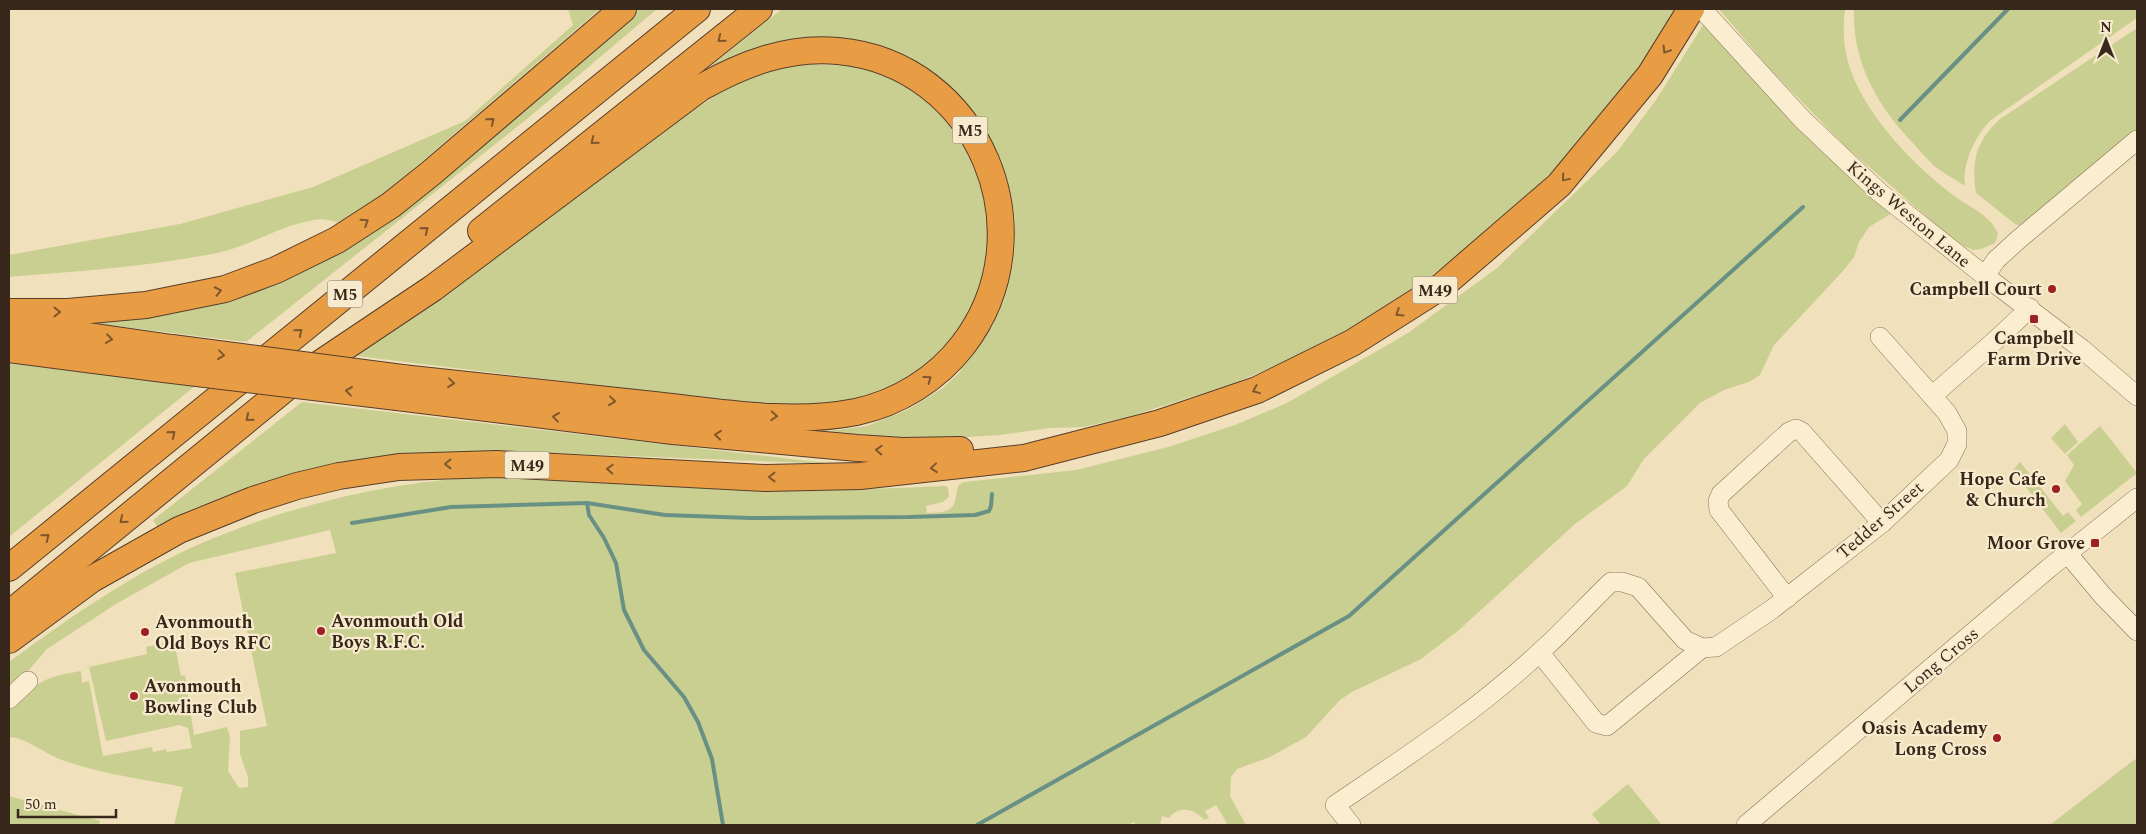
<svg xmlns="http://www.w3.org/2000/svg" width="2146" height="834" viewBox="0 0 2146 834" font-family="Spectral,serif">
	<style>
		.green { fill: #c9cf90 }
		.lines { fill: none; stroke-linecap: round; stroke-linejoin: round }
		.stream { stroke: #689085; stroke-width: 4 }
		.minor-casing { stroke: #8a7055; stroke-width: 20 }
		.highway-casing { stroke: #573e2a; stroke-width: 28 }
		.minor { stroke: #fbedd0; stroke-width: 19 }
		.highway { stroke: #e89d45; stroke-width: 26 }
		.highway-bridge-casing { stroke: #573e2a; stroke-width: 28; stroke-linecap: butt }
		.highway-bridge { stroke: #e89d45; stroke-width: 26 }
		.oneway { stroke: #7e572c }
		.poi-dot { fill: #9d2024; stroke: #f8eacc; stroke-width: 2 }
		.labels { text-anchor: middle; stroke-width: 4.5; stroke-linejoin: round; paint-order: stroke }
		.shield { fill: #f8eacc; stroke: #726250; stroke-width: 1 }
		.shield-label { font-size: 16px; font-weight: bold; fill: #38281b }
		.street-label { font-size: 18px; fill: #38281b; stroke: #f8eacc }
		.poi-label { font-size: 18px; font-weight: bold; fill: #38281b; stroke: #f8eacc; text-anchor: end }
	</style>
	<rect width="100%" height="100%" fill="#f1e0bc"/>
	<g class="green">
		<path d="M 568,9 L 600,9 L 378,199 L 340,223 C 332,221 322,218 314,220 C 280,225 251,246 217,253 C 148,267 78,271 9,277 L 9,255 L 180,224 L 313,187 L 465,121 L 573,25 Z"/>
		<polygon points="638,9 657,9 527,119 246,342 75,321 290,277 357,243 423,195"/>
		<polygon points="782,9 1677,9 1655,45 1599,122 1555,169 1485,236 1404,296 1320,347 1235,383 1134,415 1084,427 1050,428 1000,435 899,441 821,432 867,426 907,410 943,388 960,372 993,325 1005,298 1012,270 1015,244 1015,218 1011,195 1001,163 984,128 960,99 898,56 714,69 712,65"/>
		<path d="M 1719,9 L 1845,9 C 1843,25 1843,42 1847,58 C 1859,109 1912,164 1953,195 C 1968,206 1992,216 1998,234 L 1995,243 L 1981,249 L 1973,250 L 1964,246 L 1943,231 L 1845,146 L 1770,69 Z"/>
		<path d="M 1854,9 L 2137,9 L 2137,18 L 1991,120 C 1975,136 1962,163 1965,186 C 1955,179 1943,173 1933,165 C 1926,158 1919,150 1912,142 C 1877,105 1852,62 1854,9 Z"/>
		<path d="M 1705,22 L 1892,213 L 1869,227 L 1859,242 L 1854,257 L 1843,271 L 1774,345 L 1760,375 L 1749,382 L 1724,390 L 1700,403 L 1644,459 L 1627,486 L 1575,524 L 1459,630 L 1421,659 L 1352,692 L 1340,700 L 1306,737 L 1270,757 L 1237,769 L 1231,777 L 1230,796 L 1246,825 L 1223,825 L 1227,823 L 1216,805 L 1205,811 L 1209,818 L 1204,820 C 1195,809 1179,805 1169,818 L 1162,816 L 1160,825 L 1136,825 L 1134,822 L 1127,825 L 174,825 L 183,787 C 143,779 100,774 62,760 C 48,755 22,736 9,737 L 9,708 C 36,683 43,677 81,671 L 82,683 L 89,681 L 103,756 L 152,747 L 153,752 L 166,749 L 167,752 L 192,748 L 188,728 L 179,725 L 106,741 L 89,667 L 147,654 L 146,647 L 174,641 L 181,676 L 185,675 L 194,735 L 227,727 L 230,737 L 228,771 L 239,788 L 248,787 L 248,777 L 240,754 L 240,731 L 267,726 L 235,573 L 336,553 L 330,530 L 189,563 L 116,604 L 47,649 L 9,693 L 9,662 C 72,616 137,570 209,540 C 300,502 402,479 501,476 L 845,490 L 946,486 L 948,488 L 949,497 L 943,502 L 926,506 L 927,513 C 937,512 952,514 955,501 C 957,496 956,491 959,485 L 964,482 L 1076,470 L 1168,447 L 1235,425 L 1287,403 L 1408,333 L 1497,268 L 1617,152 L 1656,100 Z"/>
		<path d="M 2137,28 L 2137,133 L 2021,226 L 2015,224 L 1976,193 C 1971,161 1976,141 2000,119 Z"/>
		<polygon points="811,64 852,66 873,71 898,82 925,99 947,118 975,162 993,232 971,319 931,366 877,396 798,410 357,356 663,130 721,92 755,75 782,68"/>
		<polygon points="9,363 195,386 9,537"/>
		<polygon points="302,402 834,464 524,452 440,453 160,531 153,520"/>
		<polygon points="2065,424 2078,442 2065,454 2051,438"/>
		<polygon points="2100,426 2137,473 2081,517 2076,510 2082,504 2065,481 2074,465 2067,455"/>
		<polygon points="2020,462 2063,516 2068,512 2076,521 2061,533 2013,470"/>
		<polygon points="2135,759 2137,762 2137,825 2050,825"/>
		<polygon points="1628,784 1662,825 1601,825 1592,814"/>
		<polygon points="9,796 100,821 99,825 9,825"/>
	</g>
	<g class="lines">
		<g class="stream">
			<polyline points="1900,120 2008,9"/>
			<polyline points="352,523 451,507 587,503"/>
			<polyline points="723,825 712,759 698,722 684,697 644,650 624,610 616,563 604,538 589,515 587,503 665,515 750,518 909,517 975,515 989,511 991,506 992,494"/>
			<polyline points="977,825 1349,616 1803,207"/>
		</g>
		<defs>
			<g id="minor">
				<polyline points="1702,9 1802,119 1879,192 1985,276 2082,349 2137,396"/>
				<polyline points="1985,276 1996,260 2019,239 2137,140"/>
				<polyline points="1880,337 1932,396"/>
				<polyline points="2067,553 2103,596 2137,631"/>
				<polyline points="1787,598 1719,510 1718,501 1721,494 1789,432 1796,429 1802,432 1882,523"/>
				<polyline points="1540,653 1596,723 1607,726 1702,648"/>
				<polyline points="9,699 28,681"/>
				<path d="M 1351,825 L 1335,805 C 1406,757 1478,710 1540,652 C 1565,630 1587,605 1611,582 L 1622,582 L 1638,587 L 1685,640 L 1702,648 L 1716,647 L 1771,610 L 1882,523 L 1949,460 L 1957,444 L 1957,431 L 1947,413 L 1932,396 L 1997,339 L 2030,308"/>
				<polyline points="1746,825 2049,568 2137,498"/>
			</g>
			<g id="highway">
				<polyline points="481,231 759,9"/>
				<polyline points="9,312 68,312 146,305 225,289 276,270 337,240 391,205 431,173 623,9"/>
				<polyline points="12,325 172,348"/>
				<polyline points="9,349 164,369"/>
				<path d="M 303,375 L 433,288 L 700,88 C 743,64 788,46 838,51 C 980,64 1049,233 963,345 C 937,379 898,403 856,412 C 790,425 720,412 654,405 C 570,396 486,387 402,378"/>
				<polyline points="397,397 673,431 857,448 903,451 960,450"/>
				<polyline points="9,568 697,9"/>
				<polyline points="9,614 303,374"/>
				<polyline points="9,640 92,579 179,530 253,500 297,486 339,476 399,467 497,464 765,478 860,476 1024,458 1160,423 1257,390 1352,343 1442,286 1559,185 1650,75 1691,9"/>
			</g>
		</defs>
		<use href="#minor" class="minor-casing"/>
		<use href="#highway" class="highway-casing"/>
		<use href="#minor" class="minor"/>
		<use href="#highway" class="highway"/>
		<defs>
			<g id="highway-bridge">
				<polyline points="172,348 402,378"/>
				<polyline points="164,369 397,397"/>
			</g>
		</defs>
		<use href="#highway-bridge" class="highway-bridge-casing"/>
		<use href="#highway-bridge" class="highway-bridge"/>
	</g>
	<defs><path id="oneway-chevron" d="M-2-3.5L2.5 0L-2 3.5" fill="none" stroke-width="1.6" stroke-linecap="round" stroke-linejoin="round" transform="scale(1.25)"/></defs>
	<g class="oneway">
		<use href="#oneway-chevron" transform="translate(721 39) rotate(141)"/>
		<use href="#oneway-chevron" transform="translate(1666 50) rotate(122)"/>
		<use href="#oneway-chevron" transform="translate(491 121) rotate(-40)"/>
		<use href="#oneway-chevron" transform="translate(594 141) rotate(141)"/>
		<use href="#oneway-chevron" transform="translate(1565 178) rotate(130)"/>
		<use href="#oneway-chevron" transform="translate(365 222) rotate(-33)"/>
		<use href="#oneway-chevron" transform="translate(425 230) rotate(-39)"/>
		<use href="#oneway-chevron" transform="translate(218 291) rotate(-12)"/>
		<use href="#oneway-chevron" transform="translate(57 312)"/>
		<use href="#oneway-chevron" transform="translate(1399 313) rotate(148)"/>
		<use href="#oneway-chevron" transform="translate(299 332) rotate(-39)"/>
		<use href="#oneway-chevron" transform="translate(109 339) rotate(8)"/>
		<use href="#oneway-chevron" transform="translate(221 355) rotate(7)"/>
		<use href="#oneway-chevron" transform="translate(928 379) rotate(-36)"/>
		<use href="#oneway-chevron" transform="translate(451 383) rotate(6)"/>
		<use href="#oneway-chevron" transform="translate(1256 390) rotate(158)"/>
		<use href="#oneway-chevron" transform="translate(349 391) rotate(-173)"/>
		<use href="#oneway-chevron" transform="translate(612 401) rotate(6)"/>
		<use href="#oneway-chevron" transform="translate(774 416) rotate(4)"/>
		<use href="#oneway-chevron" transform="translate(556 417) rotate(-173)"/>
		<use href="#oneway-chevron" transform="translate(249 418) rotate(141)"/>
		<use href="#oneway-chevron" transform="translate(172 434) rotate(-39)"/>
		<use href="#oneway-chevron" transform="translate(718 435) rotate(-175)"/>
		<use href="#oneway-chevron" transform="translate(879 450) rotate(-177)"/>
		<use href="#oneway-chevron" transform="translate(448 464) rotate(179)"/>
		<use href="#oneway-chevron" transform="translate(934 468) rotate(174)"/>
		<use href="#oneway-chevron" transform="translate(610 469) rotate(-177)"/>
		<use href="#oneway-chevron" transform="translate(772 477) rotate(180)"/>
		<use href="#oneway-chevron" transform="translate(123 520) rotate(141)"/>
		<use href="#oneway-chevron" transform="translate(46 537) rotate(-39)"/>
	</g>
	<g class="poi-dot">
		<circle cx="2052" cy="289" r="5"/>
		<rect x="2029" y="314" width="10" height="10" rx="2.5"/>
		<circle cx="2056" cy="489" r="5"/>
		<rect x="2090" y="538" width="10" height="10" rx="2.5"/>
		<circle cx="321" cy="631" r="5"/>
		<circle cx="145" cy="632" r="5"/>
		<circle cx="134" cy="696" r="5"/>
		<circle cx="1997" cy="738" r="5"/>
	</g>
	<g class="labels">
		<g class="shield">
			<rect x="952.5" y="116.5" width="35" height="27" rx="4"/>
			<rect x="1412.5" y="276.5" width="45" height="27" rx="4"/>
			<rect x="327.5" y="280.5" width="35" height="27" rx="4"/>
			<rect x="504.5" y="451.5" width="45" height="27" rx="4"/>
		</g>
		<g class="shield-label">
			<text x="970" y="136">M5</text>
			<text x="1435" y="296">M49</text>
			<text x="345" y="300">M5</text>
			<text x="527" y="471">M49</text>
		</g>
		<g class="street-label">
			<text transform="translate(1909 214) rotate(40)" y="6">Kings Weston Lane</text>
			<text transform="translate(1880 520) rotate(-41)" y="6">Tedder Street</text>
			<text transform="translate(1941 660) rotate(-40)" y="6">Long Cross</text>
		</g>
		<g class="poi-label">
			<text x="2042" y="295">Campbell Court</text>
			<text x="2034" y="344" text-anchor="middle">Campbell<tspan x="2034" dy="21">Farm Drive</tspan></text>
			<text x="2046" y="485">Hope Cafe<tspan x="2046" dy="21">&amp; Church</tspan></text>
			<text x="2085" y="549">Moor Grove</text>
			<text x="331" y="627" text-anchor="start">Avonmouth Old<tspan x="331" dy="21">Boys R.F.C.</tspan></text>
			<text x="155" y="628" text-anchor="start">Avonmouth<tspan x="155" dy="21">Old Boys RFC</tspan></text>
			<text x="144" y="692" text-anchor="start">Avonmouth<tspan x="144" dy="21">Bowling Club</tspan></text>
			<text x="1987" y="734">Oasis Academy<tspan x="1987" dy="21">Long Cross</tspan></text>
		</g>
	</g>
	<rect width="2146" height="834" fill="none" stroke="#38281b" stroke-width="20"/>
	<g transform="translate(2106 40)" stroke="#f8eacc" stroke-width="4" paint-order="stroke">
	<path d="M0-4L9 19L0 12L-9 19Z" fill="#38281b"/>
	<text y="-8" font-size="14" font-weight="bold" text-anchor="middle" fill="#38281b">N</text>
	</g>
	<path d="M18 809v8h98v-8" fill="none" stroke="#38281b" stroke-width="2.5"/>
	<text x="25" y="809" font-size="15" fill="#38281b" stroke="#f8eacc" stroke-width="4" paint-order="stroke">50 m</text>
</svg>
